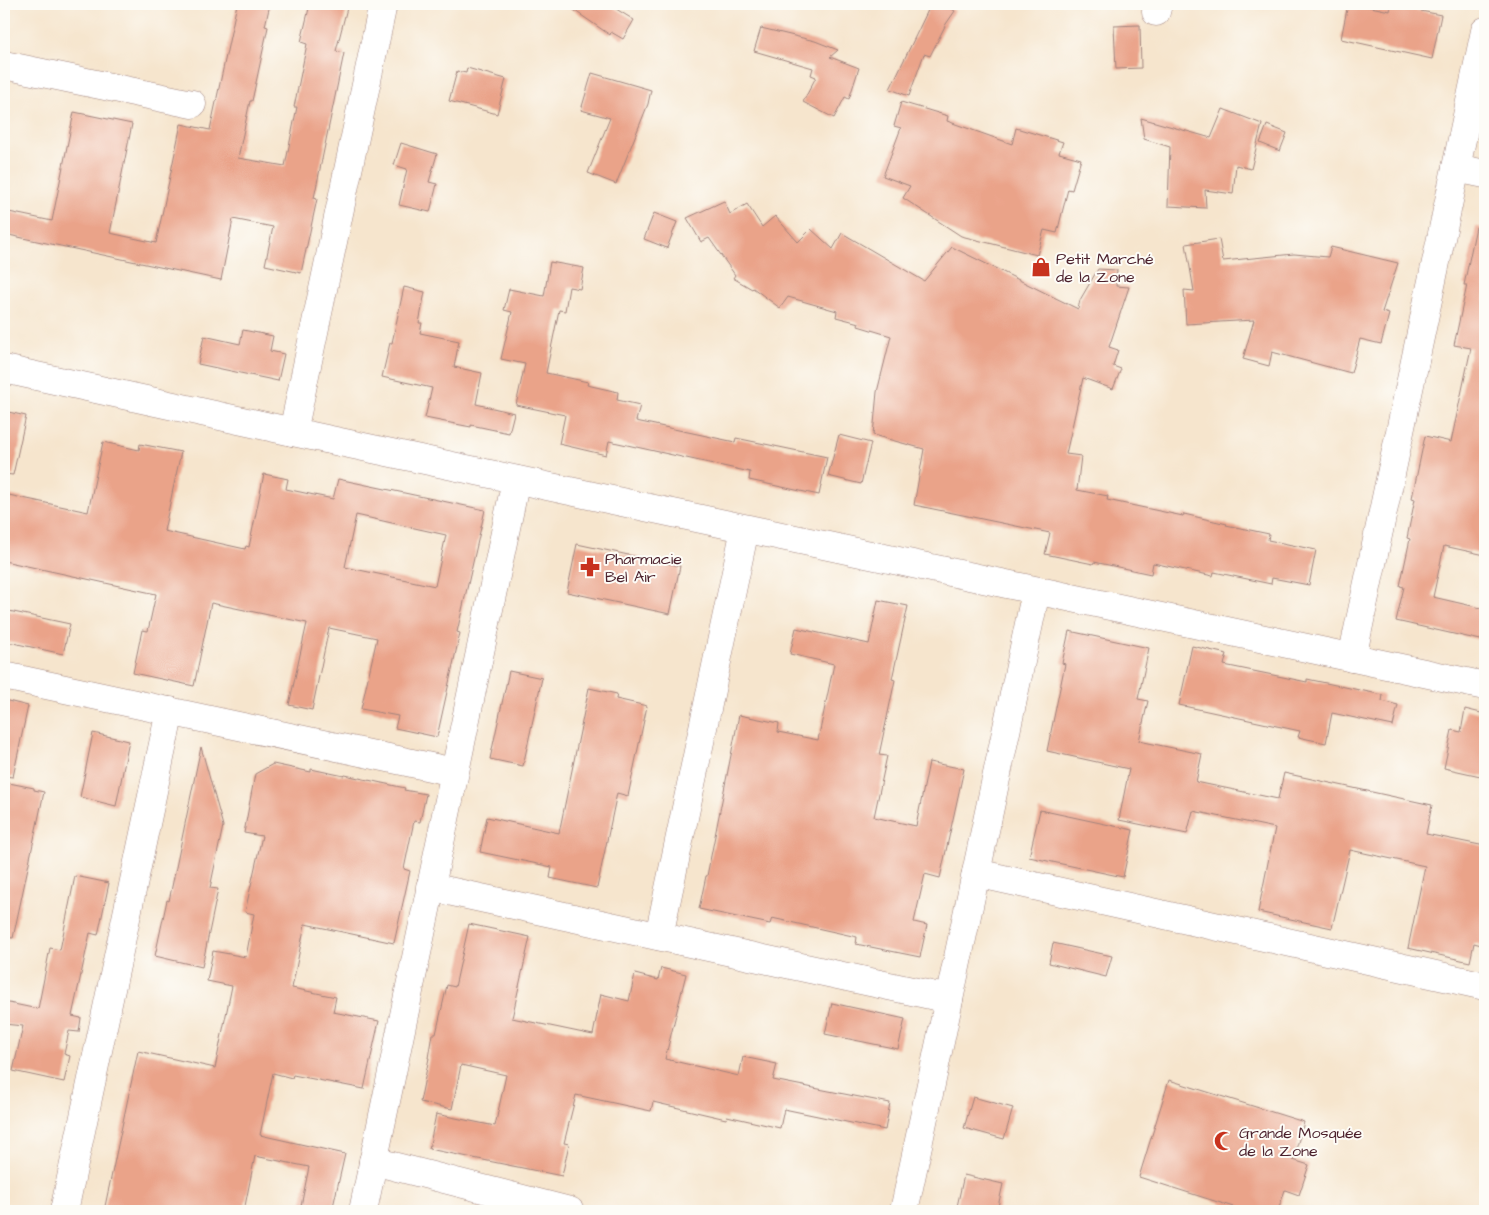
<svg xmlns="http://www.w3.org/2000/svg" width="1489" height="1215" viewBox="0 0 1489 1215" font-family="'Architects Daughter',sans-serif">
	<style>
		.building { fill: #eaa389; fill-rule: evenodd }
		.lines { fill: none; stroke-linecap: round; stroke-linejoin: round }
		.minor-casing { stroke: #a0827c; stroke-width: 29 }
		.minor { stroke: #fff; stroke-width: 28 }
		.labels { text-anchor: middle; stroke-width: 4; stroke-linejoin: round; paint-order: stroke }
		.poi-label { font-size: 16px; fill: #4a1f2b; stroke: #fdfcf7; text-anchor: start }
	</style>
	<rect width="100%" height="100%" fill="#fdfcf7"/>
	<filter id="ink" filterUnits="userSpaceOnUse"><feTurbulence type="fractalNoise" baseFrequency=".02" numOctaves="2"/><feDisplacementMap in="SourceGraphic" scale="10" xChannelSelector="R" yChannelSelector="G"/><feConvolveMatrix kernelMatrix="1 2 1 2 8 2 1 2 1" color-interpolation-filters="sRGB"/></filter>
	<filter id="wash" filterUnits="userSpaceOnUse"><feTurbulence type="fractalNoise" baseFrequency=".0096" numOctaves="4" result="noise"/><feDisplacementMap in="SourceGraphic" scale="20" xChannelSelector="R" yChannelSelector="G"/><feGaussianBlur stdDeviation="1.12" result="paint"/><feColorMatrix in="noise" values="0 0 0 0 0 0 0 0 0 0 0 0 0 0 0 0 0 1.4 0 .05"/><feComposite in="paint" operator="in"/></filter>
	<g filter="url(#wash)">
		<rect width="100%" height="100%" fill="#f6e5cd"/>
		<g id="blocks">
			<g class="building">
				<polygon points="237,4 270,4 265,26 268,27 252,101 250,101 238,158 285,166 297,107 294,107 307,44 301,42 310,4 348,4 336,51 344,53 314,198 317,199 301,273 265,265 273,227 233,219 221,280 4,234 4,211 52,221 74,112 132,124 110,233 156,243 181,124 210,130"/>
				<polygon points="565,4 608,4 634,20 623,39 611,32 610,35"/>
				<polygon points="931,4 944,4 955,11 946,24 930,56 924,54 909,96 890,89"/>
				<polygon points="1348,4 1356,4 1390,11 1391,5 1441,15 1432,59 1341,39"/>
				<polygon points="1140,25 1141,68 1116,69 1114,26"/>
				<polygon points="761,28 815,41 838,50 830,57 859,68 849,99 845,97 834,118 803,102 816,77 811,75 813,68 754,51"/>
				<polygon points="467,68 506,79 497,114 449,101 457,71 466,73"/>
				<polygon points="592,73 651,90 648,104 616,184 588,173 610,118 581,110"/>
				<polygon points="901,102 948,116 947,121 1012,144 1016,128 1063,142 1059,153 1081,159 1072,190 1068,189 1057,233 1044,230 1037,255 961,236 903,198 910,186 883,176 901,128 894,126"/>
				<polygon points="1223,109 1262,124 1251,169 1236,165 1233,194 1205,190 1206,208 1168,206 1170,147 1144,139 1141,118 1211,138"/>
				<polygon points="1267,125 1287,133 1280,151 1260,143"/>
				<polygon points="401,143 437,154 429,182 437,184 430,212 399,205 407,169 394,165"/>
				<polygon points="724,201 730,214 747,204 762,227 775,216 798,242 811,229 833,249 842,233 924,281 952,247 1078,309 1080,300 1098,269 1117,270 1116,286 1129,287 1109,347 1118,350 1113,366 1121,369 1113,389 1083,378 1066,454 1081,456 1077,490 1108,496 1107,500 1183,516 1184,514 1227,524 1226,525 1269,534 1268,540 1316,550 1309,585 1272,578 1271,584 1214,572 1213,576 1153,563 1151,574 1094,562 1093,564 1045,554 1050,533 914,505 924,449 873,435 877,392 891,336 858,326 859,323 836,317 837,311 788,297 780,308 753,288 752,289 733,278 735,275 709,238 701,242 687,218"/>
				<polygon points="654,213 677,222 667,248 644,239"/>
				<polygon points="1476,227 1485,228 1485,555 1444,546 1433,597 1485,609 1485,641 1396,621 1404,587 1400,586 1410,539 1407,538 1415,499 1412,498 1425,436 1451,442 1471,348 1454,345 1467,285 1464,285"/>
				<polygon points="1219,239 1223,261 1294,254 1328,257 1331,247 1398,263 1382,312 1389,314 1381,344 1360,339 1351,373 1272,352 1269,366 1243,359 1254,320 1186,324 1184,290 1194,291 1186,244"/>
				<polygon points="550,262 584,268 580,289 569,287 565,311 559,310 546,373 588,382 587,385 618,392 617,400 640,405 636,421 735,442 736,438 827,457 819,495 749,480 750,472 609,441 606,455 559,444 565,415 516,405 525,364 501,359 512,312 504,310 509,289 544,296"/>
				<polygon points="404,287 425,292 419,323 422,323 420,333 459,341 454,367 482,373 476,404 514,413 509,433 471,425 471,427 425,418 432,388 382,377 390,343 392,343"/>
				<polygon points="243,330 273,336 270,351 284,354 278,381 198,364 204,336 240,344"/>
				<polygon points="4,411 26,416 13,475 4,474"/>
				<polygon points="839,435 871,443 861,484 828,476"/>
				<path d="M 103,442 L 139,450 L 140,444 L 181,452 L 164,531 L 245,549 L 246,546 L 249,547 L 264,474 L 288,479 L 286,489 L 333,499 L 338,479 L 485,510 L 457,632 L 460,633 L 437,737 L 395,728 L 398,716 L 361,709 L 377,638 L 329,628 L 312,710 L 289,705 L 307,623 L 211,603 L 194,686 L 133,673 L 142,630 L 148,631 L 156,594 L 4,561 L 4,494 L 88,512 ZM 356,515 L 446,535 L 435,586 L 345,567 Z"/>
				<polygon points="577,544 680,566 670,614 567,592"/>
				<polygon points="878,600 908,606 892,679 895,680 879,755 887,756 874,817 916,826 929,762 964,769 940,878 925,874 914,922 927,925 920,957 856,944 857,937 772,918 770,924 699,909 706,876 707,876 739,715 779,723 778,732 818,740 834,664 790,654 796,628 869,644"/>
				<polygon points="4,610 70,624 63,654 4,641"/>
				<polygon points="1069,631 1149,648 1138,699 1148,701 1139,741 1202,754 1196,782 1278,799 1284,773 1432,805 1426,834 1485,846 1485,946 1474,943 1470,962 1408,948 1425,866 1350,850 1332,928 1258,912 1275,828 1193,811 1187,834 1119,820 1129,769 1047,751 1065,664 1062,663"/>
				<polygon points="1192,646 1227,654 1224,665 1307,682 1307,679 1383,695 1382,701 1398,705 1393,726 1332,713 1326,743 1298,737 1300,731 1179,705"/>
				<polygon points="509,671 542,678 523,766 490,759"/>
				<polygon points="589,688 617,694 616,699 647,706 628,796 617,793 597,888 550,878 552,867 480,852 487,817 559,833"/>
				<polygon points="4,700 28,706 13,777 4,776"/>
				<polygon points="1465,709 1485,714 1481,737 1485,737 1485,777 1444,768 1452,730 1461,732"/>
				<polygon points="93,733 129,741 116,806 80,797"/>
				<polygon points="201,747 223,826 210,888 218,889 202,967 155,956 167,900 169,901"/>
				<polygon points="273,764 311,772 311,769 344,776 345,775 405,788 404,790 426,794 420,822 414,821 404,869 410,871 394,943 305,924 292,988 336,997 333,1012 379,1021 364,1089 293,1075 292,1078 273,1073 260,1135 345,1154 332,1211 300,1211 309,1167 255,1156 244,1211 104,1211 138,1051 215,1068 232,986 207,981 213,951 246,957 254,914 245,912 262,836 244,833 255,774"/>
				<polygon points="4,782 34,788 34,790 44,792 13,938 4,937"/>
				<polygon points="1040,810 1133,830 1123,877 1029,857"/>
				<polygon points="75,876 109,883 98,935 90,933 72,1016 81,1018 79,1032 69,1031 64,1054 70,1056 64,1082 13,1071 23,1026 4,1024 4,1002 38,1009 50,948 60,950"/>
				<polygon points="469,924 530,937 512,1018 593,1035 601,994 629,1001 635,974 658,980 661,968 686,974 665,1059 739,1076 743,1057 777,1064 773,1080 890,1103 885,1130 784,1109 780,1128 727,1116 726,1119 653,1102 651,1111 576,1095 564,1143 569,1144 562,1176 429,1149 436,1114 495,1126 506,1075 461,1065 452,1109 420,1102 429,1058 428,1058 432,1034 436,1034 447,985 455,987"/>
				<polygon points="1053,943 1112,956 1106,977 1049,963"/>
				<polygon points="832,1003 905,1019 898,1049 825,1034"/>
				<polygon points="1169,1080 1304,1122 1293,1160 1309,1165 1299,1195 1285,1190 1278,1211 1246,1211 1139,1177"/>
				<polygon points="973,1097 1013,1108 1004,1139 964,1128"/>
				<polygon points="964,1175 1003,1184 997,1211 956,1211"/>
			</g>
		</g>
	</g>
	<g filter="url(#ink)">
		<use href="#blocks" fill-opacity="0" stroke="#a0827c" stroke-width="1"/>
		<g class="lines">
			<defs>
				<g id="minor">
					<polyline points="1156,12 1158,4"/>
					<polyline points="4,65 192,104"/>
					<polyline points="1456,168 1485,174"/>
					<polyline points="4,369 293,432 1485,686"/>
					<polyline points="293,432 383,4"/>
					<polyline points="1352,658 1485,31"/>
					<polyline points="4,676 454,772"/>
					<polyline points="976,873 1485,986"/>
					<polyline points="430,887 949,999"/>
					<polyline points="659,936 745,529"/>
					<polyline points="373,1161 570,1211"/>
					<polyline points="64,1211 170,711"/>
					<polyline points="363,1211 516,480"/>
					<polyline points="904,1211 1036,591"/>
				</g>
			</defs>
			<use href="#minor" class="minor-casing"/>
			<use href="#minor" class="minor"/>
		</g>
	</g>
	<defs>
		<symbol id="shop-bare" viewBox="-9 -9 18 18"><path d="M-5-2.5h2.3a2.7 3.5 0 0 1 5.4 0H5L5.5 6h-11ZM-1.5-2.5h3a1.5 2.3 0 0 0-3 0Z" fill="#c8321e" stroke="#fdfcf7" stroke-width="2.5" paint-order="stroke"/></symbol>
		<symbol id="pharmacy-bare" viewBox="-9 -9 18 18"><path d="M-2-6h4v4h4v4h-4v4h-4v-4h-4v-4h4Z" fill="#c8321e" stroke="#fdfcf7" stroke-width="2.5" paint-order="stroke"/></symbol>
		<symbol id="mosque-bare" viewBox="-9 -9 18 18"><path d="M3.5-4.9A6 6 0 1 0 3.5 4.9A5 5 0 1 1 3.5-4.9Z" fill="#c8321e" stroke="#fdfcf7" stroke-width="2.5" paint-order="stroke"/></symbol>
	</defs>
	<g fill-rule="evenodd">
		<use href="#shop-bare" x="1027" y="253" width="28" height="28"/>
		<use href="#pharmacy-bare" x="576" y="553" width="28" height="28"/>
		<use href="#mosque-bare" x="1210" y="1127" width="28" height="28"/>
	</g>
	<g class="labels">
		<g class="poi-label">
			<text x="1056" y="264">Petit Marché<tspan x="1056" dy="18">de la Zone</tspan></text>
			<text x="605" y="564">Pharmacie<tspan x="605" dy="18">Bel Air</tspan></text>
			<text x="1239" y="1138">Grande Mosquée<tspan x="1239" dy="18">de la Zone</tspan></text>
		</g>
	</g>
	<rect width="1489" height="1215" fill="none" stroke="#fdfcf7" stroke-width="20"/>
</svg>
